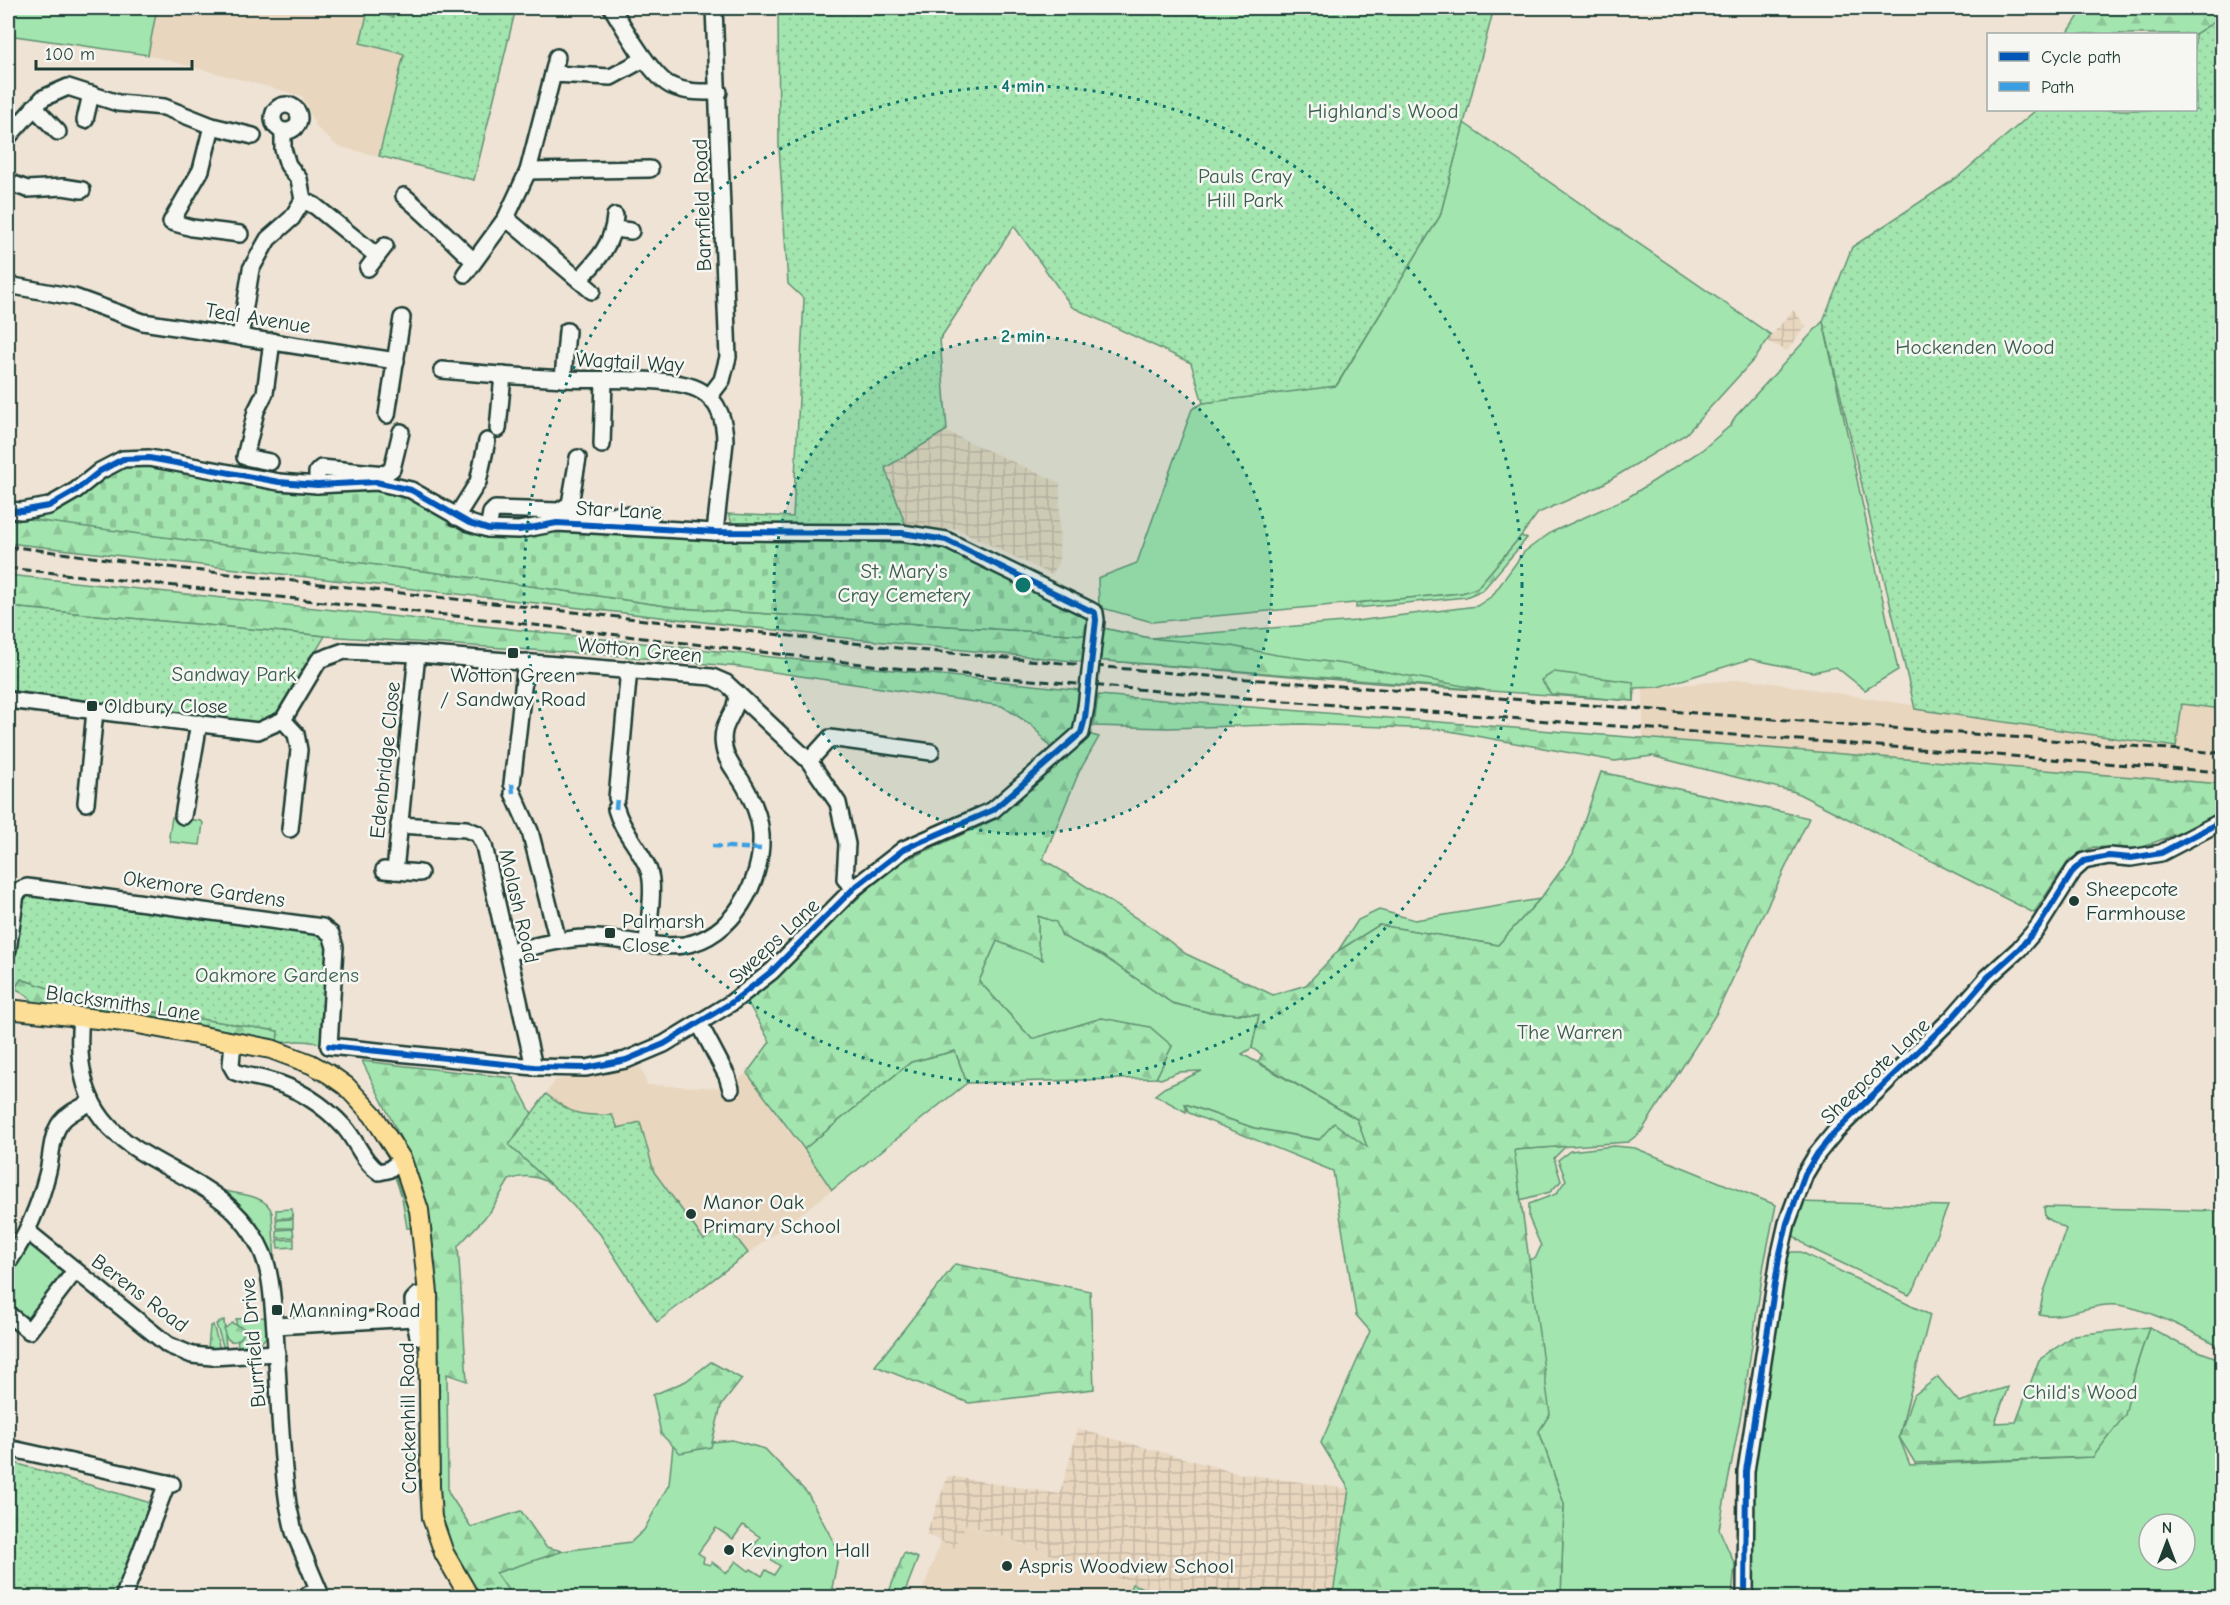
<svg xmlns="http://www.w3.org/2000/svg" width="2230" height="1605" viewBox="0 0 2230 1605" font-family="'Comic Neue',sans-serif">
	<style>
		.built { fill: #e8d6bf }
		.industrial { fill: url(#industrial-grid) }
		.green { fill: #a3e5af; stroke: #619172; stroke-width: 1.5; fill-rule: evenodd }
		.forest { fill: url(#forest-firs); stroke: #619172; stroke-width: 1.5 }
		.cemetery { fill: url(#cemetery-stones); stroke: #619172; stroke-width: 1.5 }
		.park { fill: url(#park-dots); stroke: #619172; stroke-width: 1.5 }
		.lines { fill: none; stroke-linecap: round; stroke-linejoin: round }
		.minor-casing { stroke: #1f3d34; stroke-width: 20 }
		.major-casing { stroke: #1f3d34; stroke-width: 22 }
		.minor { stroke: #f6f6f2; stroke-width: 15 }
		.major { stroke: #fdde96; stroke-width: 18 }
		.rail { stroke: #1f3d34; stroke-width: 3; stroke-dasharray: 9 4.5; stroke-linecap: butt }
		.minor-bridge-casing { stroke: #1f3d34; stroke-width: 20; stroke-linecap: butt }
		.minor-bridge { stroke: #f6f6f2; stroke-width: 15 }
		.quiet { stroke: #3c9ee2; stroke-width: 4.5; stroke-dasharray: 9 4.5; stroke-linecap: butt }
		.cycleway-casing { stroke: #f6f6f2; stroke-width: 10 }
		.cycleway { stroke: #0057b8; stroke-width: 6 }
		.ring { fill: none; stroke: #0f766e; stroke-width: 3; stroke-dasharray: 3 6 }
		.poi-dot { fill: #1f3d34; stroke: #f6f6f2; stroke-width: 2 }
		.labels { text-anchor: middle; stroke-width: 5; stroke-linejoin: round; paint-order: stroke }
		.park-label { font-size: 21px; fill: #395f4d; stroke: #f6f6f2 }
		.street-label { font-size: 21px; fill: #1f3d34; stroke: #f6f6f2 }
		.poi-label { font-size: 21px; fill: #1f3d34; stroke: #f6f6f2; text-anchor: start }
		.centre { fill: #0f766e; stroke: #f6f6f2; stroke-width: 3 }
		.ring-label { font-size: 18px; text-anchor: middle; font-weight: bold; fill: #0f766e; stroke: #f6f6f2; stroke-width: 5; stroke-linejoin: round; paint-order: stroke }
	</style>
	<defs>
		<pattern id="industrial-grid" width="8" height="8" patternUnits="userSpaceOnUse" patternTransform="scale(1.5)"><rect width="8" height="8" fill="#e8d6bf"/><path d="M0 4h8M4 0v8" fill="none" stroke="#c7b9a5"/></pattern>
		<pattern id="forest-firs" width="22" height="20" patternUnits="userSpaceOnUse" patternTransform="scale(1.5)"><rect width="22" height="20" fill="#a3e5af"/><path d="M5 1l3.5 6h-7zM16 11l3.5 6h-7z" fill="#8cc597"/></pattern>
		<pattern id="cemetery-stones" width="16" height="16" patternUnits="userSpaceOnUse" patternTransform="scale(1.5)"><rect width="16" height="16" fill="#a3e5af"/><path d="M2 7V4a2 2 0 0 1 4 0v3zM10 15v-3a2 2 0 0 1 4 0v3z" fill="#8cc597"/></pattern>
		<pattern id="park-dots" width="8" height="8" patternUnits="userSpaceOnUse" patternTransform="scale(1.5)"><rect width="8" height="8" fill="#a3e5af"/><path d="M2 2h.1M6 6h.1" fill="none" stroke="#8cc597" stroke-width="1.8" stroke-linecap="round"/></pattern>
	</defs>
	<rect width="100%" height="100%" fill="#eee3d4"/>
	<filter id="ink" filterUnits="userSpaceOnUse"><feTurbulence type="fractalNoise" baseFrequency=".0167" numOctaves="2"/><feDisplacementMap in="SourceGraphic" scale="12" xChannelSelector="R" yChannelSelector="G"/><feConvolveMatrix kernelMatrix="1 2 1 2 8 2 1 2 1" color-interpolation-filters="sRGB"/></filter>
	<g filter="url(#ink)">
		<g class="built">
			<polygon points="157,8 516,8 474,180 337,146 316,127 302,96 148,55"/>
			<polygon points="1747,679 2175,747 2181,704 2222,709 2222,786 1643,738 1643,688"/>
			<polygon points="641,1067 647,1085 726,1088 747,1073 832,1190 657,1322 600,1234 562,1194 509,1145 556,1080"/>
			<polygon points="965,1524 1132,1584 1127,1597 920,1598 941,1541 955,1547"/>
		</g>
		<g class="industrial">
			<polygon points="1793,310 1806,326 1787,351 1767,341"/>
			<polygon points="945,431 1060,483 1059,561 1052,575 957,529 907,529 885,468"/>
			<polygon points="1078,1429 1237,1473 1349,1489 1333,1594 1323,1597 1170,1597 966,1524 955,1548 926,1534 948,1476 1060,1494"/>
		</g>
		<g class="green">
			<polygon points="8,8 157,8 148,55 8,35"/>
			<polygon points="1464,123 1771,335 1757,356 1686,434 1598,487 1538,513 1521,536 1477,588 1462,593 1152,622 1099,607 1098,578 1137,563 1192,409 1203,403 1337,385 1440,216"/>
			<polygon points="1823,321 1898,670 1865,690 1836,667 1813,672 1750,659 1659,687 1635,688 1634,701 1376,683 1096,660 1098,627 1150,638 1356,621 1477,606 1492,596 1524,552 1539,541 1552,532 1627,498 1702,450 1731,425 1735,417"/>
			<polygon points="172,817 201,821 203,823 200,845 171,842 169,836"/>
			<polygon points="1540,899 1498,945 1379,925 1338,951 1358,920 1379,910 1415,920"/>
			<polygon points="1038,916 1057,922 1062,936 1103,956 1172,1003 1207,1012 1259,1015 1252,1048 1242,1054 1357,1119 1368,1148 1254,1128 1186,1104 1186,1112 1155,1095 1164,1088 1202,1071 1178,1072 1161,1079 1156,1078 1172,1046 1102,1018 1032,1039 979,981 997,941 1038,945"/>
			<polygon points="955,1051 967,1083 832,1190 804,1149 911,1062"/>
			<polygon points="1566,1146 1554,1158 1561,1181 1550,1192 1520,1200 1513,1150"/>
			<polygon points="1614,1146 1635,1148 1776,1205 1764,1264 1744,1398 1719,1529 1735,1565 1732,1597 1561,1597 1564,1504 1539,1431 1522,1263 1536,1257 1541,1246 1529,1218 1529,1204 1556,1194 1566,1180 1558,1160 1570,1151"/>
			<polygon points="393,1171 397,1172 416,1228 407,1228 402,1197"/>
			<path d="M 219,1190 C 235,1194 267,1194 272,1213 L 276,1277 L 263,1240 L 250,1218 Z"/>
			<polygon points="1799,1202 1948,1206 1915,1287 1909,1295 1808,1247 1789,1232"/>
			<path d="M 2044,1207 L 2222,1211 L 2222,1347 C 2192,1332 2150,1309 2118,1305 C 2092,1302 2066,1320 2039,1314 L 2043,1295 L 2066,1229 L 2045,1217 Z"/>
			<polygon points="292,1209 293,1218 276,1218 276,1210"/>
			<polygon points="293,1219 293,1228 277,1228 276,1220"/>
			<polygon points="293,1229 294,1237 277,1238 277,1230"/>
			<polygon points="294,1239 294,1247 278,1248 277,1240"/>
			<polygon points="35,1243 68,1273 30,1319 21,1318 8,1308 8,1272 26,1245"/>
			<path d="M 1784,1252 L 1801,1252 L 1930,1315 L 1899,1437 L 1910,1465 L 2093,1457 L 2136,1367 L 2149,1327 L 2180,1344 L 2217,1358 L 2222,1349 L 2222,1597 L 1750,1598 L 1749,1489 ZM 2149,1524 L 2185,1524 L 2185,1560 L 2149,1560 Z"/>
			<polygon points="266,1317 266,1337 257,1348 238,1349 236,1319"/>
			<polygon points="224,1320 226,1349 224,1349 216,1324"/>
			<polygon points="213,1325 220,1349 208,1349 210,1327"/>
			<path d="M 732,1440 L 765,1449 L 808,1494 L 839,1552 L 832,1588 L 853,1597 L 493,1597 L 468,1571 L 563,1551 L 631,1542 L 644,1530 L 669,1484 L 673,1446 ZM 743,1525 L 760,1537 L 753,1547 L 780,1566 L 774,1575 L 766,1570 L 762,1576 L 751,1569 L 749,1571 L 736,1561 L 727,1573 L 712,1562 L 710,1565 L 703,1563 L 704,1557 L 698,1553 L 716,1528 L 733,1539 Z"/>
			<polygon points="409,1446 414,1446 416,1465 407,1465 406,1451"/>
		</g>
		<g class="forest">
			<polygon points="2084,8 2222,8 2222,90 2196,34 2067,34"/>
			<polygon points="8,516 477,578 680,608 1086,635 1082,662 836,637 8,543"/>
			<polygon points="1521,536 1527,538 1483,590 1466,597 1356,608 1356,603 1462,593 1477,588"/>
			<polygon points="8,575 1080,690 1074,731 1053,751 1033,726 1002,706 740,667 621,656 325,636 8,607"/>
			<polygon points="1098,627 1149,638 1231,646 1277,655 1344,664 1485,690 1096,660"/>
			<polygon points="1554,672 1633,682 1634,701 1551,694 1541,680"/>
			<polygon points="1098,695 2222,784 2222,810 2204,823 2140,848 2093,847 2069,860 2034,913 1795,792 1652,756 1615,761 1438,729 1302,724 1167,728 1094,726"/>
			<polygon points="1088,734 1099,737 1079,772 1043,859 1152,928 1186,954 1273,995 1306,985 1338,951 1379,925 1498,945 1540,899 1573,854 1601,772 1809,818 1716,1014 1641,1132 1628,1142 1514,1150 1550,1414 1539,1431 1564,1504 1561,1597 1323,1597 1333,1594 1349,1489 1321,1443 1370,1331 1356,1315 1333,1171 1189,1113 1185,1104 1254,1128 1319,1140 1334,1123 1367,1147 1357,1119 1258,1062 1262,1055 1252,1048 1259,1015 1208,1012 1172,1003 1103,956 1062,936 1056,922 1038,916 1038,945 1043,960 997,941 979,981 1032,1039 1102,1018 1150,1027 1172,1046 1156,1078 967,1083 955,1051 911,1062 804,1149 747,1073 770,1042 747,1001 893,866 987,823 1061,761"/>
			<polygon points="21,979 91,1002 279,1031 277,1044 34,1003 28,996 15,988"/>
			<path d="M 362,1061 L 513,1078 L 532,1114 L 509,1145 L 551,1184 C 537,1176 525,1174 509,1180 L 490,1212 L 458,1246 L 467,1381 L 447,1374 L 448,1492 L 471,1527 L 521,1511 L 546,1547 L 563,1551 L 496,1573 L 513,1597 L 480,1597 L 447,1545 L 437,1495 L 408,1153 Z"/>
			<polygon points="955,1264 1090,1291 1094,1389 969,1403 875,1366"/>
			<path d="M 232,1323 L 245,1329 C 242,1345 225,1346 224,1329 Z"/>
			<polygon points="2149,1327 2136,1367 2125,1415 2093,1457 1915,1463 1899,1437 1913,1396 1938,1377 1959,1402 2008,1387 1995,1423 2016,1422 2039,1360 2074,1335"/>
			<polygon points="711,1362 742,1379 721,1406 711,1447 680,1453 661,1434 653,1395 686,1381"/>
			<polygon points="904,1553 918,1558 903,1597 887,1597"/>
			<polygon points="1132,1584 1170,1597 1127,1597"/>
		</g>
		<polygon class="cemetery" points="130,462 255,486 317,492 374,489 413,496 458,524 919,544 950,551 1022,586 1058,600 1087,616 1086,635 680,608 469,577 33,520 67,502 102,473"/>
		<g class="park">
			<polygon points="395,8 516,8 474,180 379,156 404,54 360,43 368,11 393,17"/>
			<polygon points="778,8 1494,8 1440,216 1336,386 1203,403 1191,363 1072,307 1014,226 940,339 947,430 885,468 907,529 734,526 728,514 793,517 804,299 788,284 779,146"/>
			<polygon points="2222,17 2222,709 2182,704 2176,747 1915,709 1823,321 1852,247 1958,177 2036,110 2196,110 2195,34"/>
			<polygon points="8,607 325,636 279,713 257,723 8,690"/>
			<path d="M 18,891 L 328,930 L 329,1046 C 312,1041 294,1039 277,1044 L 278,1031 L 91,1002 L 21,979 L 15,988 L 8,984 L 8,950 Z"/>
			<path d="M 546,1094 C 572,1115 580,1116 612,1115 L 618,1128 L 640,1122 L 654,1172 L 704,1240 L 726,1224 L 748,1253 L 657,1322 L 600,1234 L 562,1194 L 509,1145 Z"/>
			<polygon points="8,1461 154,1504 118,1597 8,1597"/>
		</g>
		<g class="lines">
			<defs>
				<g id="minor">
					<path d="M 612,8 C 623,26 653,79 672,86 C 687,93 702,92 719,92"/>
					<polyline points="553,74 557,57"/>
					<circle cx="286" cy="118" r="13"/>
					<polyline points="34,107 58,132"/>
					<polyline points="85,120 91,94"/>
					<polyline points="212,126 201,170 171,222 192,228 240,234"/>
					<polyline points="8,137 43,98 68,87 118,103 164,107 212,126 253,136"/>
					<polyline points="528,171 650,169"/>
					<polyline points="8,182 27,189 63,187 82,190"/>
					<path d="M 404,196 C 429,216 450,240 474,261"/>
					<polyline points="303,200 315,206 377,256"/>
					<polyline points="506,218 592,291"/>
					<polyline points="614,229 631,231"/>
					<polyline points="368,268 385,246"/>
					<polyline points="465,274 506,218 528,171 553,74 611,77 644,59"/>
					<path d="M 579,280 C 598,260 613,244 615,216"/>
					<polyline points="8,285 74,297 143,322 396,361"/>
					<polyline points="240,337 251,269 268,239 292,218 303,200 299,179 288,165 283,149 283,131"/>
					<path d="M 442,370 C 483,374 524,377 565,379 C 598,381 674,375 701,391 C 719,401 725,422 725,442 L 715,532"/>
					<polyline points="563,379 567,331"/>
					<polyline points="709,397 722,380 728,357 714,8"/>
					<polyline points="387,415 402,318"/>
					<polyline points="498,429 503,375"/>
					<polyline points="602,445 604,380"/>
					<polyline points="270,462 245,457 256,411 265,393 272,341"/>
					<polyline points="317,485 317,472 321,468 385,474 392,469 401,432"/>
					<polyline points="565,509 585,514 651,516"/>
					<polyline points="8,510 21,511 49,506 75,491 100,471 123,459 149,458 279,482 317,485 376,482 411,490 469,523 488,529 519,530 557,523 715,532 902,533 946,540 1090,610 1095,613 1096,620 1092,654"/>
					<polyline points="456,517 478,482 487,441"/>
					<polyline points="488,529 491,513 495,509 559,511 570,504 578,458"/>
					<polyline points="8,700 258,731 283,720 319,660 344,651 417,654 712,677 726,683 809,761 838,803 847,844 845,879 854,888"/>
					<polyline points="283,720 296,734 299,750 290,829"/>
					<polyline points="809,761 830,738 931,752"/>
					<polyline points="512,784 526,662"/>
					<polyline points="513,793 530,831 558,941"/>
					<polyline points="617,798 629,669"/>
					<polyline points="86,803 95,711"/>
					<path d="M 616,809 C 622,831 639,847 648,868 C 656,885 648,924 647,943"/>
					<polyline points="183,816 199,723"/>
					<polyline points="399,825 466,829 478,834 484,846 534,1067"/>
					<polyline points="384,870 420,873"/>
					<polyline points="395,871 417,654"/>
					<polyline points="8,950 16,894 22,889 27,887 322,927 331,934 335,947 329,1046"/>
					<path d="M 508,952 C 533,947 559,939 584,938 C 615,936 654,949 684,945 C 733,937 763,881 761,835 C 760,816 751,796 741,780 C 735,771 726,760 724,748 C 719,721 737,717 737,693"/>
					<path d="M 81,1018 C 64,1183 216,1143 263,1254 C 271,1274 272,1296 274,1317 C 279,1379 279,1442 288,1504 L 294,1532 L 322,1598"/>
					<polyline points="699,1023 727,1076 731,1089"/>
					<path d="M 233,1042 L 231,1065 L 235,1072 C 245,1076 256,1077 267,1080 C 299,1088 323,1104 345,1128 C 357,1142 364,1163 379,1172 L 388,1170 L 402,1160"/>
					<polyline points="329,1046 534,1067 586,1068 626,1060 664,1044 731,1003 772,971 854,888 904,849 993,810 1081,733 1086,707"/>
					<polyline points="27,1231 168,1345 192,1355 212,1357 277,1353"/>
					<path d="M 8,1263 C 26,1236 39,1207 47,1175 C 52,1158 50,1137 61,1122 C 69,1112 81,1108 92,1102"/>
					<polyline points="8,1314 29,1331 75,1271"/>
					<polyline points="414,1318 418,1336 429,1339"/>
					<polyline points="275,1326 414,1318 413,1300 418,1295 428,1293"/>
					<polyline points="8,1448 167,1483"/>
					<polyline points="123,1598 167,1483 172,1484"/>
					<polyline points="303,1598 318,1589"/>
					<polyline points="1745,1598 1746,1471 1779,1258 1787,1223 1805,1174 1817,1154 1835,1132 1953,1017 1988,977 2019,949 2038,927 2074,870 2084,861 2109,856 2131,858 2161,853 2222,821"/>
				</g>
				<polyline id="major" points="8,1009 133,1023 271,1049 311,1064 329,1074 346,1086 373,1115 402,1160 419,1210 428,1293 430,1486 432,1518 444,1553 470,1598"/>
			</defs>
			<use href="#minor" class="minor-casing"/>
			<use href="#major" class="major-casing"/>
			<use href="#minor" class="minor"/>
			<use href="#major" class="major"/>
			<g class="rail">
				<polyline points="8,546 176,568 907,649 1195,675 2222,753"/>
				<polyline points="8,568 492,620 904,669 1192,694 2222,772"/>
			</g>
			<defs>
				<polyline id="minor-bridge" points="1086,707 1092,654"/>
			</defs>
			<use href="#minor-bridge" class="minor-bridge-casing"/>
			<use href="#minor-bridge" class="minor-bridge"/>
			<g class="quiet">
				<polyline points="512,784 513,793"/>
				<polyline points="616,809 617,798"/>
				<polyline points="712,846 761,849"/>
			</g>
			<defs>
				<g id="cycleway">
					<polyline points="8,510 21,511 49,506 75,491 100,471 123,459 149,458 279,482 317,485 376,482 411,490 469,523 488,529 519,530 557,523 715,532 902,533 946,540 1095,613 1096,620 1085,718 1081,733 993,810 904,849 854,888 772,971 731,1003 664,1044 626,1060 586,1068 534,1067 329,1046"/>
					<polyline points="1745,1598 1746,1471 1779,1258 1787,1223 1805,1174 1817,1154 1835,1132 1953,1017 1988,977 2019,949 2038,927 2074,870 2084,861 2109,856 2131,858 2161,853 2222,821"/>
				</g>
			</defs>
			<use href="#cycleway" class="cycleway-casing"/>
			<use href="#cycleway" class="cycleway"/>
		</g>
	</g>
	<circle cx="1023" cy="585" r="249" fill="#0f766e" fill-opacity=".12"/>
	<g class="ring">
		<circle cx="1023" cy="585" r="249"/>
		<circle cx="1023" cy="585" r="499"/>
	</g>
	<g class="poi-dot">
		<rect x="507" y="647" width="12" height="12" rx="3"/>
		<rect x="86" y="700" width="12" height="12" rx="3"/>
		<circle cx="2074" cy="901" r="6"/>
		<rect x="604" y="927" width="12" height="12" rx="3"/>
		<circle cx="691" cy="1214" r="6"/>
		<rect x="271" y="1304" width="12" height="12" rx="3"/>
		<circle cx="729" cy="1550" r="6"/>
		<circle cx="1007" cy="1566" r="6"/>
	</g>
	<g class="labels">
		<g class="park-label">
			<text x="1383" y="118">Highland's Wood</text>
			<text x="1245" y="183">Pauls Cray<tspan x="1245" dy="24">Hill Park</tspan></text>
			<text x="1975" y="354">Hockenden Wood</text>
			<text x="904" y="578">St. Mary's<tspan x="904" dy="24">Cray Cemetery</tspan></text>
			<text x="234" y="681">Sandway Park</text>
			<text x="277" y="982">Oakmore Gardens</text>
			<text x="1570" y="1039">The Warren</text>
			<text x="2080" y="1399">Child's Wood</text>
		</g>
		<g class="street-label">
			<text transform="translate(702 205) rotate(-92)" y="7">Barnfield Road</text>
			<text transform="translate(258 318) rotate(9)" y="7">Teal Avenue</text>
			<text transform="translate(630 362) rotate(3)" y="7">Wagtail Way</text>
			<text transform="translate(619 510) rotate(3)" y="7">Star Lane</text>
			<text transform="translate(640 650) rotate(5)" y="7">Wotton Green</text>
			<text transform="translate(385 760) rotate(-84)" y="7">Edenbridge Close</text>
			<text transform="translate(204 889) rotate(8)" y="7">Okemore Gardens</text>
			<text transform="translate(519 906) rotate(77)" y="7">Molash Road</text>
			<text transform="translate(774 941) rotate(-43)" y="7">Sweeps Lane</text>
			<text transform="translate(123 1003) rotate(8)" y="7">Blacksmiths Lane</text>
			<text transform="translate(1875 1071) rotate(-44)" y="7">Sheepcote Lane</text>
			<text transform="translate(140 1293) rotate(37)" y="7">Berens Road</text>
			<text transform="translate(253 1343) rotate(-95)" y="7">Burrfield Drive</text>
			<text transform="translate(408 1418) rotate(-91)" y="7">Crockenhill Road</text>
		</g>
		<g class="poi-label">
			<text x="513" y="682" text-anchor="middle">Wotton Green<tspan x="513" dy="24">/ Sandway Road</tspan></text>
			<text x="104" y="713">Oldbury Close</text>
			<text x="2086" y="896">Sheepcote<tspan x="2086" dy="24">Farmhouse</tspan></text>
			<text x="622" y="928">Palmarsh<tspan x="622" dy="24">Close</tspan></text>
			<text x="703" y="1209">Manor Oak<tspan x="703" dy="24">Primary School</tspan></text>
			<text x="289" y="1317">Manning Road</text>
			<text x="741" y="1557">Kevington Hall</text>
			<text x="1019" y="1573">Aspris Woodview School</text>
		</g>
	</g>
	<circle cx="1023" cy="585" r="9" class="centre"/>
	<g class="ring-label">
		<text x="1023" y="92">4 min</text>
		<text x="1023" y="342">2 min</text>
	</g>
	<rect width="2230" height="1605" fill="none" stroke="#f6f6f2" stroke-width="30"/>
	<rect x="15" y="15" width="2200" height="1575" fill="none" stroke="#1f3d34" stroke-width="2" filter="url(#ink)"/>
	<rect x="1987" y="33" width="210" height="78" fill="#f6f6f2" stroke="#a0aca6" stroke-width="1.5"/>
	<rect x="1999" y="52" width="30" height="9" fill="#0057b8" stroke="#a0aca6" stroke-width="1.5"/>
	<text x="2041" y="63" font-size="18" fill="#1f3d34">Cycle path</text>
	<rect x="1999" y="82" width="30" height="9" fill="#3c9ee2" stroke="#a0aca6" stroke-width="1.5"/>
	<text x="2041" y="93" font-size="18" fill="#1f3d34">Path</text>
	<g transform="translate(2167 1542)"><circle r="28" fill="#f6f6f2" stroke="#a0aca6" stroke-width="1.5"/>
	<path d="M0-4.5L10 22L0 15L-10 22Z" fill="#1f3d34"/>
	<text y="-9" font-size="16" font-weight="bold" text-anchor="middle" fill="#1f3d34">N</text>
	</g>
	<path d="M36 60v9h156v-9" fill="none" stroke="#1f3d34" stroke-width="3"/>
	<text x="45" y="60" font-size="18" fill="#1f3d34" stroke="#f6f6f2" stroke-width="4.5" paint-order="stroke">100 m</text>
</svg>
